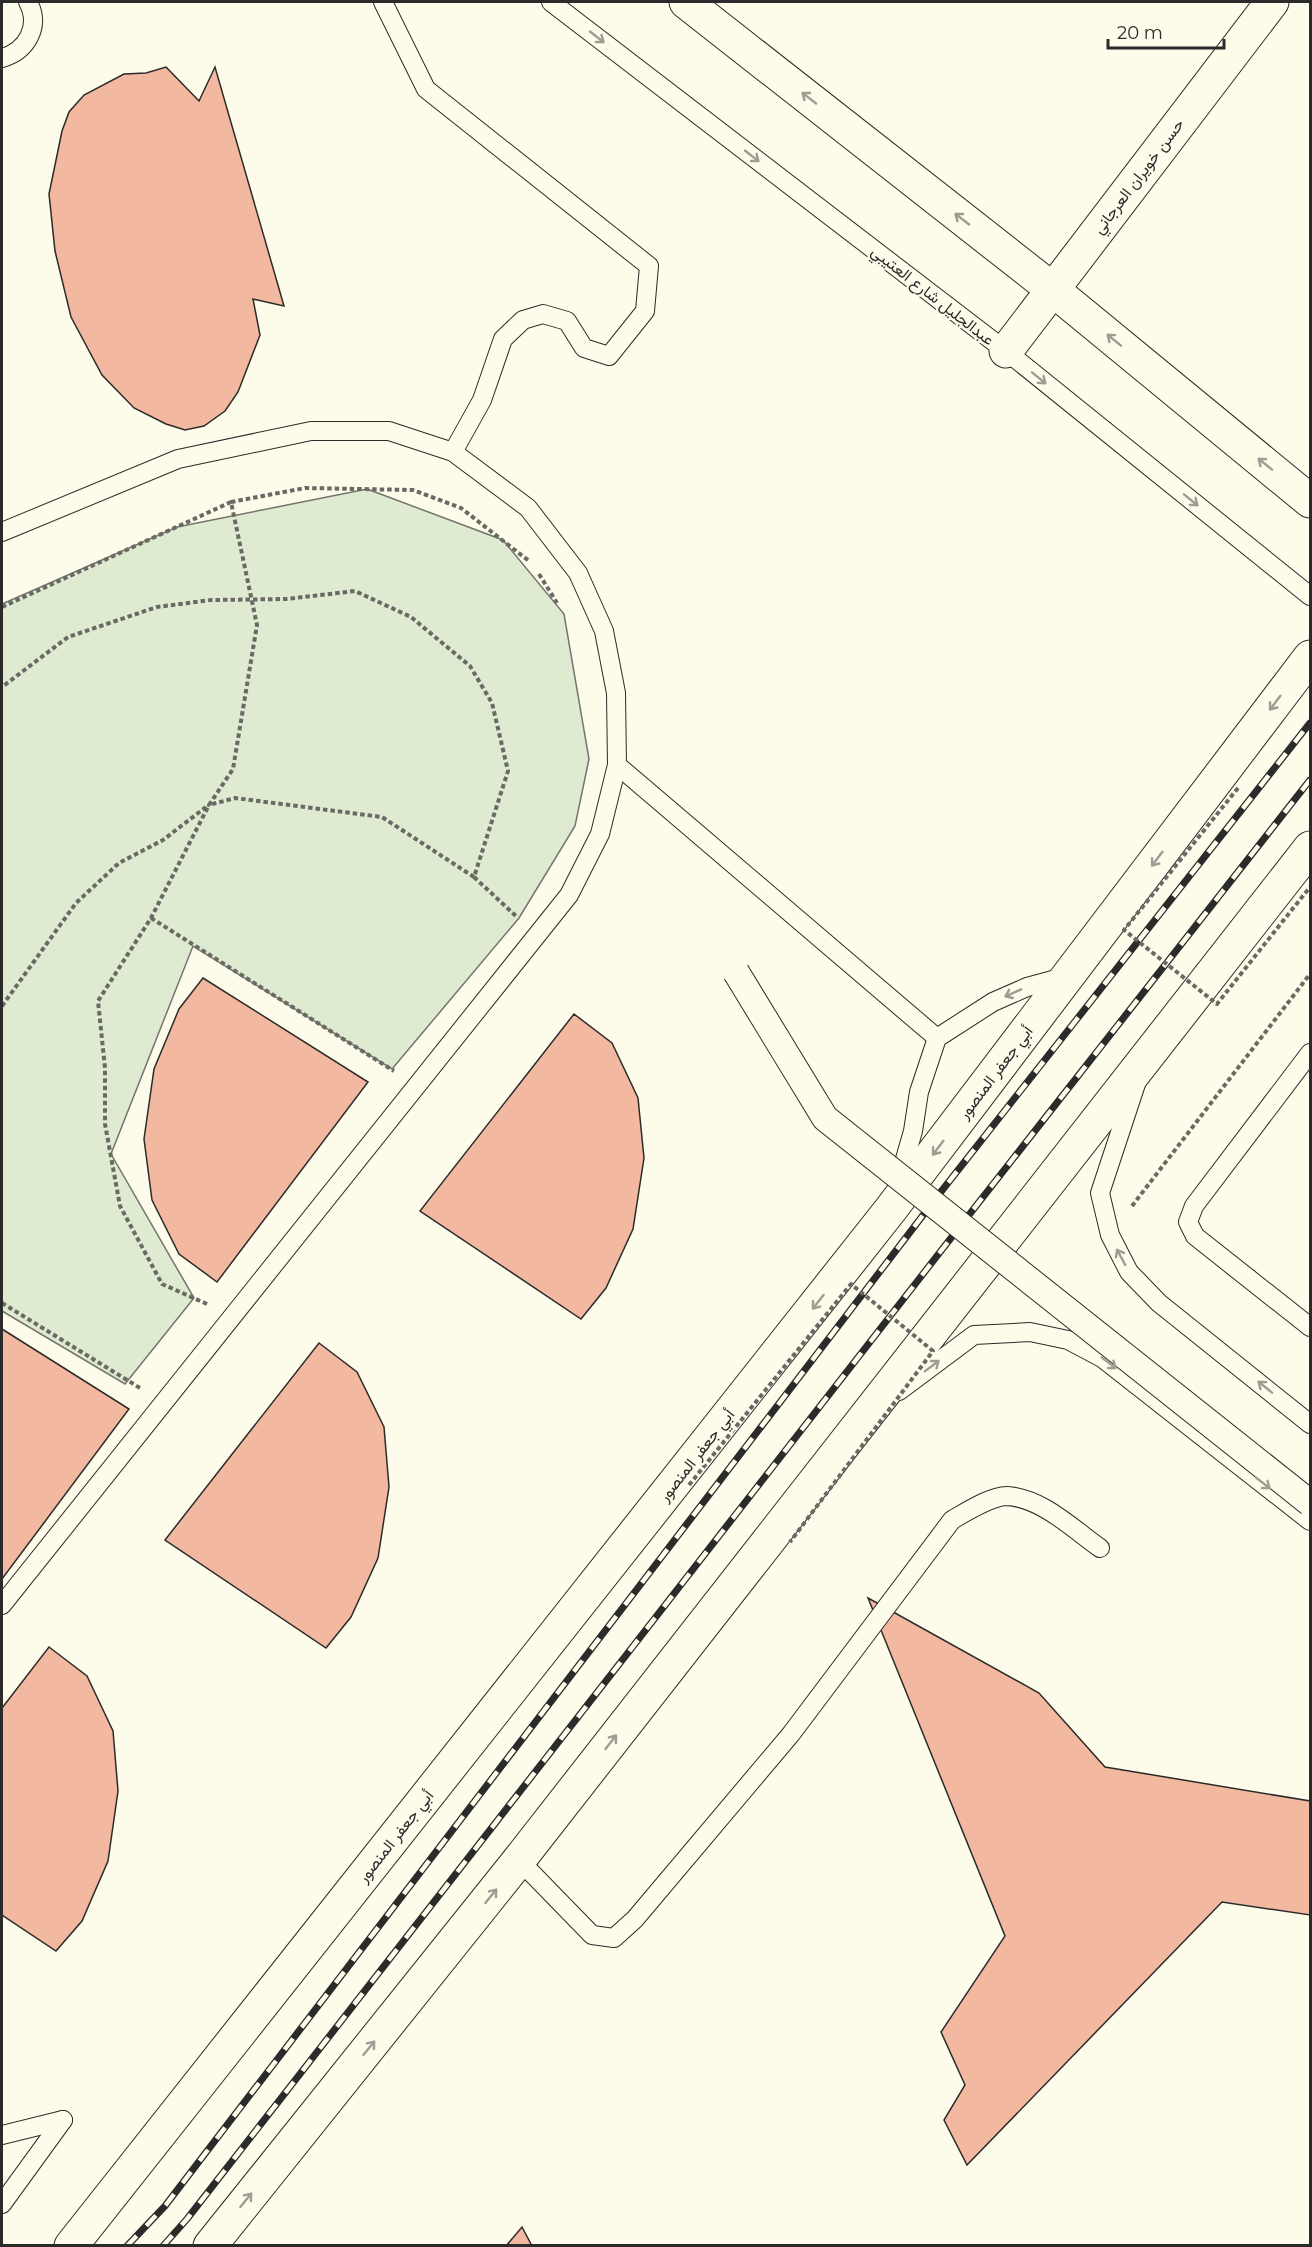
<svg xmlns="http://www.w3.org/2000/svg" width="1312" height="2247" viewBox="0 0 1312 2247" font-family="Montserrat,Vazirmatn,sans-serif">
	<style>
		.green { fill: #deebd1; stroke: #74746e; stroke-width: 1.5 }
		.building { fill: #f2b8a0; stroke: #2b2b2b; stroke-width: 1.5 }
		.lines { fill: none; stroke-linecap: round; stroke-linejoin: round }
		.service-casing { stroke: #2b2b2b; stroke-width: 20 }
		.minor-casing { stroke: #2b2b2b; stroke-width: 35 }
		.tertiary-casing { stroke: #2b2b2b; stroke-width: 35 }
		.path { stroke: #6a6964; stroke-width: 4; stroke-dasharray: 4.5 3; stroke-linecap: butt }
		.service { stroke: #fdfbea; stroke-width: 18 }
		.minor { stroke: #fdfbea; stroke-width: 33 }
		.tertiary { stroke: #fdfbea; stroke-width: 33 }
		.rail-casing { stroke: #2b2b2b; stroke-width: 7 }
		.rail { stroke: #fdfbea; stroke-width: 4.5; stroke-dasharray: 14; stroke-linecap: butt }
		.pedestrian-bridge-casing { stroke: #2b2b2b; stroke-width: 28; stroke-linecap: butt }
		.path-bridge { stroke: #6a6964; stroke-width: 4; stroke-dasharray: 4.5 3; stroke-linecap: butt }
		.pedestrian-bridge { stroke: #fdfbea; stroke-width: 26 }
		.oneway { stroke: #9e9d94 }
		.labels { text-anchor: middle; stroke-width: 4.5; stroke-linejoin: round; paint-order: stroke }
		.street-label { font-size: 16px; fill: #2b2b2b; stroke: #fdfbea }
	</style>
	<rect width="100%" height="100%" fill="#fdfbea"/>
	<polygon class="green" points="367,489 503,540 564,614 589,759 575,826 519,918 392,1069 193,946 111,1154 194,1298 125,1384 2,1311 2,604 177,527"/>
	<g class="building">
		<polygon points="166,67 199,101 215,67 284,306 253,299 260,335 238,392 225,411 204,426 185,430 166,424 134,408 102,375 71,317 55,251 49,194 62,131 69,112 84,95 124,74 146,73"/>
		<polygon points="203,978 368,1082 217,1282 179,1254 152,1200 144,1139 154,1069 179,1009"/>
		<polygon points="574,1014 612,1043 638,1098 644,1158 633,1229 606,1288 581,1319 420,1211"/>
		<polygon points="2,1329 129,1409 2,1579"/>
		<polygon points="319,1343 357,1372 384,1427 389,1487 378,1558 351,1617 326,1648 165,1540"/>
		<polygon points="868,1598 1039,1693 1105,1767 1310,1801 1310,1915 1222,1902 967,2165 944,2120 965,2085 941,2032 1005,1936"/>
		<polygon points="49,1647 87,1676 113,1731 118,1791 108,1861 82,1921 56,1951 2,1915 2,1708"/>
		<polygon points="522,2227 532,2246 506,2246"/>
	</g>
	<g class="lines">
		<defs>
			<g id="service">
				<polyline points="383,2 426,89 649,266 645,311 609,356 584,348 567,321 543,314 523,320 503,339 482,400 453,452"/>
				<polyline points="551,2 1006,351 1310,596"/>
				<path d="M 2,58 C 27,51 41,26 28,2"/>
				<polyline points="2,532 178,459 311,431 389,431 453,452 528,508 578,573 604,631 616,693 617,765 600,834 569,895 2,1605"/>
				<polyline points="617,765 937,1038"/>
				<polyline points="1310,1053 1194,1206 1188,1222 1195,1236 1310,1327"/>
				<polyline points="1136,1084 1100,1193 1110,1235 1129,1272 1159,1303 1310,1424"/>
				<polyline points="897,1187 913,1131 919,1092 937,1038 993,1002 1027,987 1064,977"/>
				<polyline points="899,1391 974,1335 1030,1332 1068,1340 1102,1358 1310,1521"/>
				<path d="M 519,1860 L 592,1935 L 614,1938 L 635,1919 L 791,1734 L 952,1520 C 966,1512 991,1496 1007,1496 C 1042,1498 1073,1529 1100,1548"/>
				<polyline points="2,2135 63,2120"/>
				<polyline points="2,2204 63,2120"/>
			</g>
			<g id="minor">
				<polyline points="686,2 1052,289 1310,501"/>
				<polyline points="1006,351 1272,2"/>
			</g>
			<g id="tertiary">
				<polyline points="71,2246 891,1209 1310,657"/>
				<polyline points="210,2246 519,1860 1310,848"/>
			</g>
		</defs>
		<use href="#service" class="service-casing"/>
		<use href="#minor" class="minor-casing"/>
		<use href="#tertiary" class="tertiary-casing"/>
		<g class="path">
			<polyline points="231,502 305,488 413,490 461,508 529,561"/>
			<polyline points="539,574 557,603"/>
			<polyline points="2,607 231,502 257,625 233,769 209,805 235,798 382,817 474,877 508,771 492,703 470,666 411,617 355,591 286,599 211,600 157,607 68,637 2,687"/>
			<polyline points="474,877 517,917"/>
			<polyline points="151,918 394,1071"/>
			<polyline points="2,1006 76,903 119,863 163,840 206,807"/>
			<polyline points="1132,1206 1310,974"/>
			<polyline points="2,1303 140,1388"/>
			<polyline points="207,1304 162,1284 120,1206 105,1124 105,1068 98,1001 151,918 209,805"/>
		</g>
		<use href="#service" class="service"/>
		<use href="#minor" class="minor"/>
		<use href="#tertiary" class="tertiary"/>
		<defs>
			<g id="rail">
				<polyline points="127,2246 165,2206 940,1193 1310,723"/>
				<polyline points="163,2246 187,2219 965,1220 1310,780"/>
			</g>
		</defs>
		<use href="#rail" class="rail-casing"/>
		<use href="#rail" class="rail"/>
		<defs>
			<polyline id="pedestrian-bridge" points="736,972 825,1118 1310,1503"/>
		</defs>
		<use href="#pedestrian-bridge" class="pedestrian-bridge-casing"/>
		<g class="path-bridge">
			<polyline points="1238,788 1124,930 1217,1004 1310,887"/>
			<polyline points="689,1485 851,1284 933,1351 790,1542"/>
		</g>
		<use href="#pedestrian-bridge" class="pedestrian-bridge"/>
	</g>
	<defs><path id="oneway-shaft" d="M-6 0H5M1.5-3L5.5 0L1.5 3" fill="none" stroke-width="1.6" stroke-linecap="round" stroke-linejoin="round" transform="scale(1.5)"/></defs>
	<g class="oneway">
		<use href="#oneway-shaft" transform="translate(597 37) rotate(38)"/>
		<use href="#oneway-shaft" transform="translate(809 98) rotate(-142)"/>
		<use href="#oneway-shaft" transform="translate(752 156) rotate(38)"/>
		<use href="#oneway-shaft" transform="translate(962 219) rotate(-142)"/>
		<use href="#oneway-shaft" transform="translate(1114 340) rotate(-141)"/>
		<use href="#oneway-shaft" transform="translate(1039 378) rotate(39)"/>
		<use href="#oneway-shaft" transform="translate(1265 464) rotate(-141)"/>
		<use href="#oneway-shaft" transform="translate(1191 500) rotate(39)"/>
		<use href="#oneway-shaft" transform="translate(1275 703) rotate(127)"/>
		<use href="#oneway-shaft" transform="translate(1157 859) rotate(127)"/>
		<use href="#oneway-shaft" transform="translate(1013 993) rotate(156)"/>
		<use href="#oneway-shaft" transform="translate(938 1148) rotate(127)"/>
		<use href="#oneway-shaft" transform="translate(1121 1257) rotate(-118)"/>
		<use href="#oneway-shaft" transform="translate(818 1302) rotate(128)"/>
		<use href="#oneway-shaft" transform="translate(1109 1363) rotate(37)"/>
		<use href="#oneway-shaft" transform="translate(932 1366) rotate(-37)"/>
		<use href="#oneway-shaft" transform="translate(1265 1387) rotate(-141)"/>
		<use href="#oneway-shaft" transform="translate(1263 1483) rotate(38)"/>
		<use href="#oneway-shaft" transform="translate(611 1742) rotate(-52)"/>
		<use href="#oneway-shaft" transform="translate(491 1896) rotate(-51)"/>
		<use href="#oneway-shaft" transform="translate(369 2048) rotate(-51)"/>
		<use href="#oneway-shaft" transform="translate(246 2200) rotate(-51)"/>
	</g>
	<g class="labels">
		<g class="street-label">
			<text transform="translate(1138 176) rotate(-53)" y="6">حسن خويران العرجاني</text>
			<text transform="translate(933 295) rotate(38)" y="6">عبدالجليل شارع العتيبي</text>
			<text transform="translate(995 1072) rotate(-53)" y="6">أبي جعفر المنصور</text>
			<text transform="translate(696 1455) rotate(-52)" y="6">أبي جعفر المنصور</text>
			<text transform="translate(395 1836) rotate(-52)" y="6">أبي جعفر المنصور</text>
		</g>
	</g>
	<rect width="1312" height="2247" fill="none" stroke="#2b2b2b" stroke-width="6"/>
	<path d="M1108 39v9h116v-9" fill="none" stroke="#2b2b2b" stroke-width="3"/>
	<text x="1117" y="39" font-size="18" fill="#2b2b2b" stroke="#fdfbea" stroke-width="4.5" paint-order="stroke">20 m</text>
</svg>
